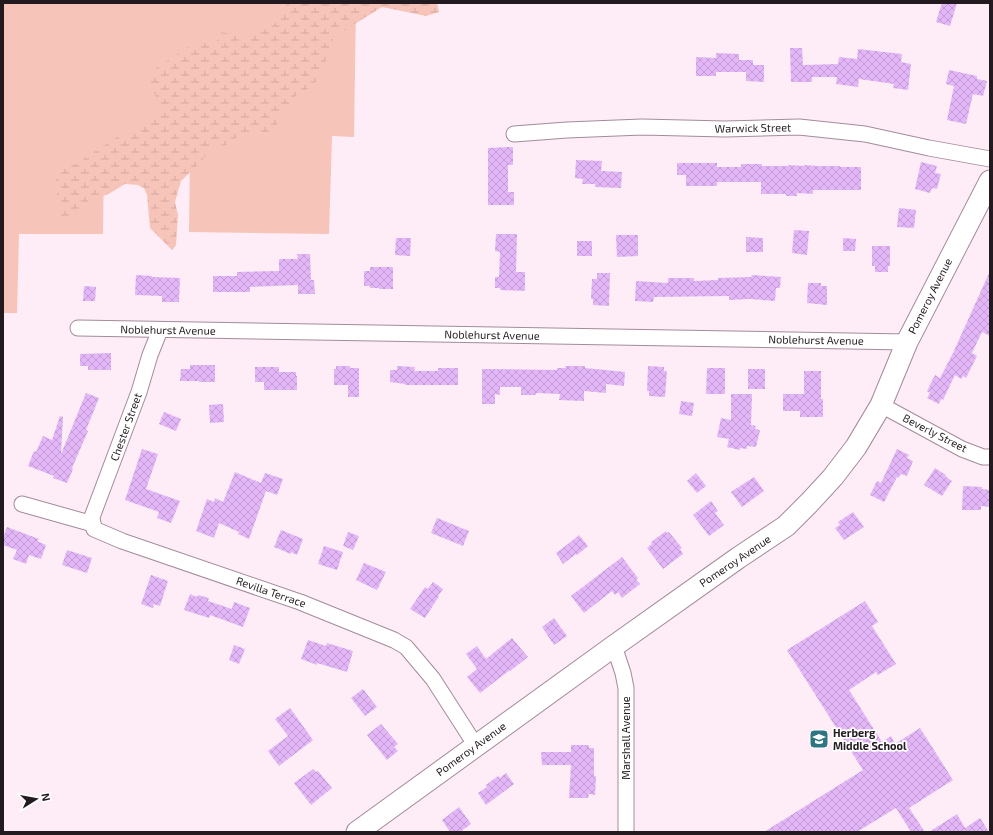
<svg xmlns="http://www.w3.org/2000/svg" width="993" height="835" viewBox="0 0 993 835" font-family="'Exo 2',sans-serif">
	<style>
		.green { fill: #f6c4b9 }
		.wetland { fill: url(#wetland-marsh) }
		.building { fill: url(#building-cross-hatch) }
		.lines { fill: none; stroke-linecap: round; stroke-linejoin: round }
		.street-casing { stroke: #a48b9a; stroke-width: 17 }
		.secondary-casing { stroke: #a48b9a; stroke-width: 23 }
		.street { stroke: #fff; stroke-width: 15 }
		.secondary { stroke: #fff; stroke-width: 21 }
		.labels { text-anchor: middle; stroke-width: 3.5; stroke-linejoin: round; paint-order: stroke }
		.street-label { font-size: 11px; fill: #231a20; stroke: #fff }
		.poi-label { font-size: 11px; font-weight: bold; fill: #231a20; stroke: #fff; text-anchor: start }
	</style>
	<defs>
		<pattern id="wetland-marsh" width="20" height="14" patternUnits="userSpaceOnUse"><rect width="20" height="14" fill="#f6c4b9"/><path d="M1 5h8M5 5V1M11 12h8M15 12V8" fill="none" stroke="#d3a89f"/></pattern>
		<pattern id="building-cross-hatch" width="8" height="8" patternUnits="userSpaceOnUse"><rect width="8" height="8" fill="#e3b6f7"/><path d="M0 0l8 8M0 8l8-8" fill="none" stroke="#c29cd3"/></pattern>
	</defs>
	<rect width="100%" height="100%" fill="#feedf7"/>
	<polygon class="green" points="3,3 356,3 354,137 332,136 329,234 189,232 190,153 104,155 103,234 19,234 17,313 3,313"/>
	<polygon class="wetland" points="287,3 437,3 439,12 426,16 382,7 334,37 320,77 311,87 292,98 273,131 237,137 226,145 213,146 201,162 181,181 175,202 178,215 176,245 172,250 150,228 147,195 144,188 138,185 125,184 107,195 92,197 74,216 61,219 55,182 62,170 76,164 120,135 141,128 158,114 160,106 148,78 152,71 191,45 214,42 221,38 221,32 242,36 257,33 272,26 283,15"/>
	<g class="building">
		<polygon points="942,3 957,3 950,26 936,22"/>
		<polygon points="790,48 802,48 803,65 838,64 839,57 857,59 858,49 902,54 901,62 911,64 908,90 893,88 894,84 859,79 858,87 836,84 837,77 812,77 812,82 791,82"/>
		<polygon points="716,53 739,54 739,60 753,60 753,65 764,65 764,82 746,81 746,72 716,72 716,76 696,76 696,57 716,58"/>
		<polygon points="949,70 977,76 977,79 987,81 983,96 973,94 966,124 947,120 954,86 946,84"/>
		<polygon points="513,147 513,165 508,165 508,192 514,192 514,205 488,205 488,148"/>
		<polygon points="576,160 602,161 601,171 622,172 621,188 595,187 595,184 582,184 583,179 575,178"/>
		<polygon points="921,162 937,166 935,173 941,174 937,189 932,188 930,193 915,189"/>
		<polygon points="677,163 717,163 717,167 741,167 741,164 762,164 762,166 788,166 788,165 804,166 804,165 818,166 840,166 840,167 861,167 861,190 813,190 813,194 797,193 797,196 786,196 786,194 761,194 761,182 717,182 717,186 686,186 686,175 677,175"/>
		<polygon points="899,208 916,210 914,228 897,227"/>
		<polygon points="794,230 809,231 807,255 792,253"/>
		<polygon points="496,234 517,234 516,272 525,272 525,291 500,290 500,288 495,288 495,277 499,277 500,252 495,251"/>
		<polygon points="616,235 638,235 638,256 617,257"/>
		<polygon points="746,237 763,238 763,252 746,252"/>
		<polygon points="396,238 411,238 410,256 395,255"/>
		<polygon points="843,238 856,239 855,251 843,251"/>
		<rect x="577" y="241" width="15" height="15"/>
		<polygon points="872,246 890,246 890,266 888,266 888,272 875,272 875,266 872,266"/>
		<polygon points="297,254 310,254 311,280 314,280 315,294 298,294 298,285 250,287 250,292 213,292 213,276 237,276 237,272 279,271 279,259 298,259"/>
		<polygon points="370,267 393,267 393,289 379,289 379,288 370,288 370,286 364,286 364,271 370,271"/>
		<polygon points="990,271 990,336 982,332 972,353 977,356 966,378 963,376 961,379 955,375 943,400 941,399 939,404 927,398 930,393 927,391 935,375 940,378 953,353"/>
		<polygon points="597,273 610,273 609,306 593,305 593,299 591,299 592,279 597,279"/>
		<polygon points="136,275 152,276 152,277 180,278 179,302 162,302 162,296 135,295"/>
		<polygon points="752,275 781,277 780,288 776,288 775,301 750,299 729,300 729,296 654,297 653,302 635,301 636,281 668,283 668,278 694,278 694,281 718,280 718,278 751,277"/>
		<polygon points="808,283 821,283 821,286 827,286 827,305 807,303"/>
		<polygon points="84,286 96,287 95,301 83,301"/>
		<polygon points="111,353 111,370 88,370 88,366 80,366 80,354"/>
		<polygon points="190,365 215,365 215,382 199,382 199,381 180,381 181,369 190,369"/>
		<polygon points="336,366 350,366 350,368 359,368 359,397 348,397 348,385 334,385 334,369 336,369"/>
		<polygon points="397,366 415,367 414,371 438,371 438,368 458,368 458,385 405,385 405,384 390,382 390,370 397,370"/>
		<polygon points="565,366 585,366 585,368 625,372 624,386 606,384 606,393 584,391 584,401 559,400 560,394 536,393 536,395 521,395 521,387 500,387 500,395 495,394 495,404 482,404 482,369 557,370 557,368 566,368"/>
		<polygon points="648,366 664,367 664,371 667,371 665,397 649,396 649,391 647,391"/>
		<polygon points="255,367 279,367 279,372 296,372 296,376 297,376 297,390 264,390 264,382 255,382"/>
		<polygon points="707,368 725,368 725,394 706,394"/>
		<rect x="748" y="369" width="17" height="20"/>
		<polygon points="804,371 821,371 821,399 823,399 823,417 800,417 800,411 783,411 783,394 804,394"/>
		<polygon points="86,393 99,398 86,430 88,431 72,468 73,469 67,483 53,478 54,476 28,466 34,451 36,452 43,436 52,440 60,416 63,417 61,454"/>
		<polygon points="731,394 752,394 751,425 756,426 755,429 760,430 756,447 747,446 747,449 740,448 740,450 727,447 729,439 717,437 721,418 731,420"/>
		<polygon points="681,401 694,403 692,416 679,414"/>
		<polygon points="223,404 224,422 210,423 209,405"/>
		<polygon points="164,412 181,419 176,431 159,424"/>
		<polygon points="142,449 158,454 146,489 180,501 171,523 157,518 159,512 125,500"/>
		<polygon points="897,449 909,455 907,458 913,461 907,476 901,474 898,478 897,477 884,502 870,495 877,481 881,483"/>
		<polygon points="935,468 946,475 945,476 952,481 942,496 924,485"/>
		<polygon points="235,472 261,483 265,473 283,479 277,495 266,491 249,539 238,534 239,532 219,523 214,538 196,531 207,499 214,502 215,498 223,502"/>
		<polygon points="696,473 706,486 697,493 687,481"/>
		<polygon points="754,477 764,491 742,507 731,492"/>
		<polygon points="963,486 982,487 982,489 990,490 990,507 981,506 981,510 962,510"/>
		<polygon points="711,501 718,511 715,513 724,525 709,536 693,515"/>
		<polygon points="853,512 864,527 844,540 835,528 840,525 838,522"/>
		<polygon points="437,518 469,531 463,546 431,533"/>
		<polygon points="7,527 39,539 37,541 46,545 41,559 29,555 26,564 13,559 17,550 3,545 3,538"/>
		<polygon points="281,530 303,539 297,555 291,552 291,554 274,547"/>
		<polygon points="666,531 667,533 669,532 682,548 680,549 683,554 663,569 647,548 652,544 651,542"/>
		<polygon points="348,532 359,536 353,550 343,546"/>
		<polygon points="579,535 588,546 577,555 576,554 563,564 556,553 568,544"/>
		<polygon points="324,546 343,552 337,570 318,564"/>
		<polygon points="67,550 92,558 87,573 62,565"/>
		<polygon points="622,557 638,578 636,580 640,584 622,598 618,592 615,595 612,591 584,613 571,596"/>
		<polygon points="364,563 386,572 377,590 356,580"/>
		<polygon points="151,575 168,581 160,606 154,604 153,608 141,604"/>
		<polygon points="433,582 443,589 438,596 439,596 425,618 410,609 425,587 428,589"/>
		<polygon points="190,594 197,597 198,595 209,598 208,601 232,609 234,602 250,608 243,627 210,615 209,618 184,610"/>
		<polygon points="865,601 878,622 872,626 896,664 878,675 876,672 849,690 882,742 891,736 895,744 920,728 953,780 909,808 925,832 911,832 896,808 857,832 764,832 863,770 787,650"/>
		<polygon points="554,618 567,636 554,645 542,627"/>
		<polygon points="512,638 528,657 510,671 510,670 480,693 467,677 477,669 466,654 477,646 486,659"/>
		<polygon points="308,640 326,646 327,643 353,651 347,672 317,663 317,665 301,659"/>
		<polygon points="234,645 245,649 239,664 229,660"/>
		<polygon points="363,689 377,707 365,716 351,698"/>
		<polygon points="290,708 313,740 279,766 268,751 288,736 275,719"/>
		<polygon points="381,724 398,744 394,747 398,751 387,760 367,735"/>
		<polygon points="571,745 589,745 589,748 594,748 594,776 596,776 595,795 589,794 588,798 569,798 571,765 542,765 541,752 571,752"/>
		<polygon points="313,769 316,772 318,771 332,788 311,805 294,783"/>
		<polygon points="506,773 514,784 486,805 478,793 487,787 486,785 498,776 500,778"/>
		<polygon points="459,807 471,824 460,832 450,832 442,820"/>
		<polygon points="957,814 965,828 980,818 989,832 929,832"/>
	</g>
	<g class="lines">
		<defs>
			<g id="street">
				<polyline points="514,134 567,130 642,127 725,129 799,127 865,134 929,148 990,159"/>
				<polyline points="78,328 907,342"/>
				<polyline points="881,405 962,449 983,457 990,457"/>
				<polyline points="22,504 93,524 94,529 122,541 300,602 394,640 406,647 433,679 476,746"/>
				<polyline points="93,524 92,517 139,392 150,355 160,330"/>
				<polyline points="614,646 623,673 626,688 626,832"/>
			</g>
			<polyline id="secondary" points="357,832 614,646 738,558 786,526 809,503 833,477 856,447 881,405 907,342 990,181"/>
		</defs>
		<use href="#street" class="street-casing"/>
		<use href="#secondary" class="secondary-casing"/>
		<use href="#street" class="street"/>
		<use href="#secondary" class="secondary"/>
	</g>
	<defs>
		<symbol id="school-square" viewBox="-11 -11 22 22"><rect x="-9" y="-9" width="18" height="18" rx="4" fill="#2e7482" stroke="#fff"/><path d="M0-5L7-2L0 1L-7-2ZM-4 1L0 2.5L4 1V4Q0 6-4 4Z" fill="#fff"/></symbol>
	</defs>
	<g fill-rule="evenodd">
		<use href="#school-square" x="808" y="728" width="22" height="22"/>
	</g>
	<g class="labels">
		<g class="street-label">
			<text transform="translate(753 128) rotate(-1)" y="4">Warwick Street</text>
			<text transform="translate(930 296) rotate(-63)" y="4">Pomeroy Avenue</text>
			<text transform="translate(168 330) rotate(1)" y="4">Noblehurst Avenue</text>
			<text transform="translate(492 335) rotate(1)" y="4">Noblehurst Avenue</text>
			<text transform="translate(816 340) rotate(1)" y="4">Noblehurst Avenue</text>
			<text transform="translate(126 427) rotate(-70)" y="4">Chester Street</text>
			<text transform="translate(935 433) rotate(27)" y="4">Beverly Street</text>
			<text transform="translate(735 561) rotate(-34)" y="4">Pomeroy Avenue</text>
			<text transform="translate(271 592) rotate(19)" y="4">Revilla Terrace</text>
			<text transform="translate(626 738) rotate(-90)" y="4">Marshall Avenue</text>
			<text transform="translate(471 749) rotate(-36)" y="4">Pomeroy Avenue</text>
		</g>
		<g class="poi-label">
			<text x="833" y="737">Herberg<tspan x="833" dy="13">Middle School</tspan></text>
		</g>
	</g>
	<rect width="993" height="835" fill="none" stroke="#231a20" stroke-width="8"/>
	<g transform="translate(36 799) rotate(79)" stroke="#ffffff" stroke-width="3" paint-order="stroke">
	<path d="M0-3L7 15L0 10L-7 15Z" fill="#231a20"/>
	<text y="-6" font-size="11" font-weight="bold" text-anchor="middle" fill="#231a20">N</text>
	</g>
</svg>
